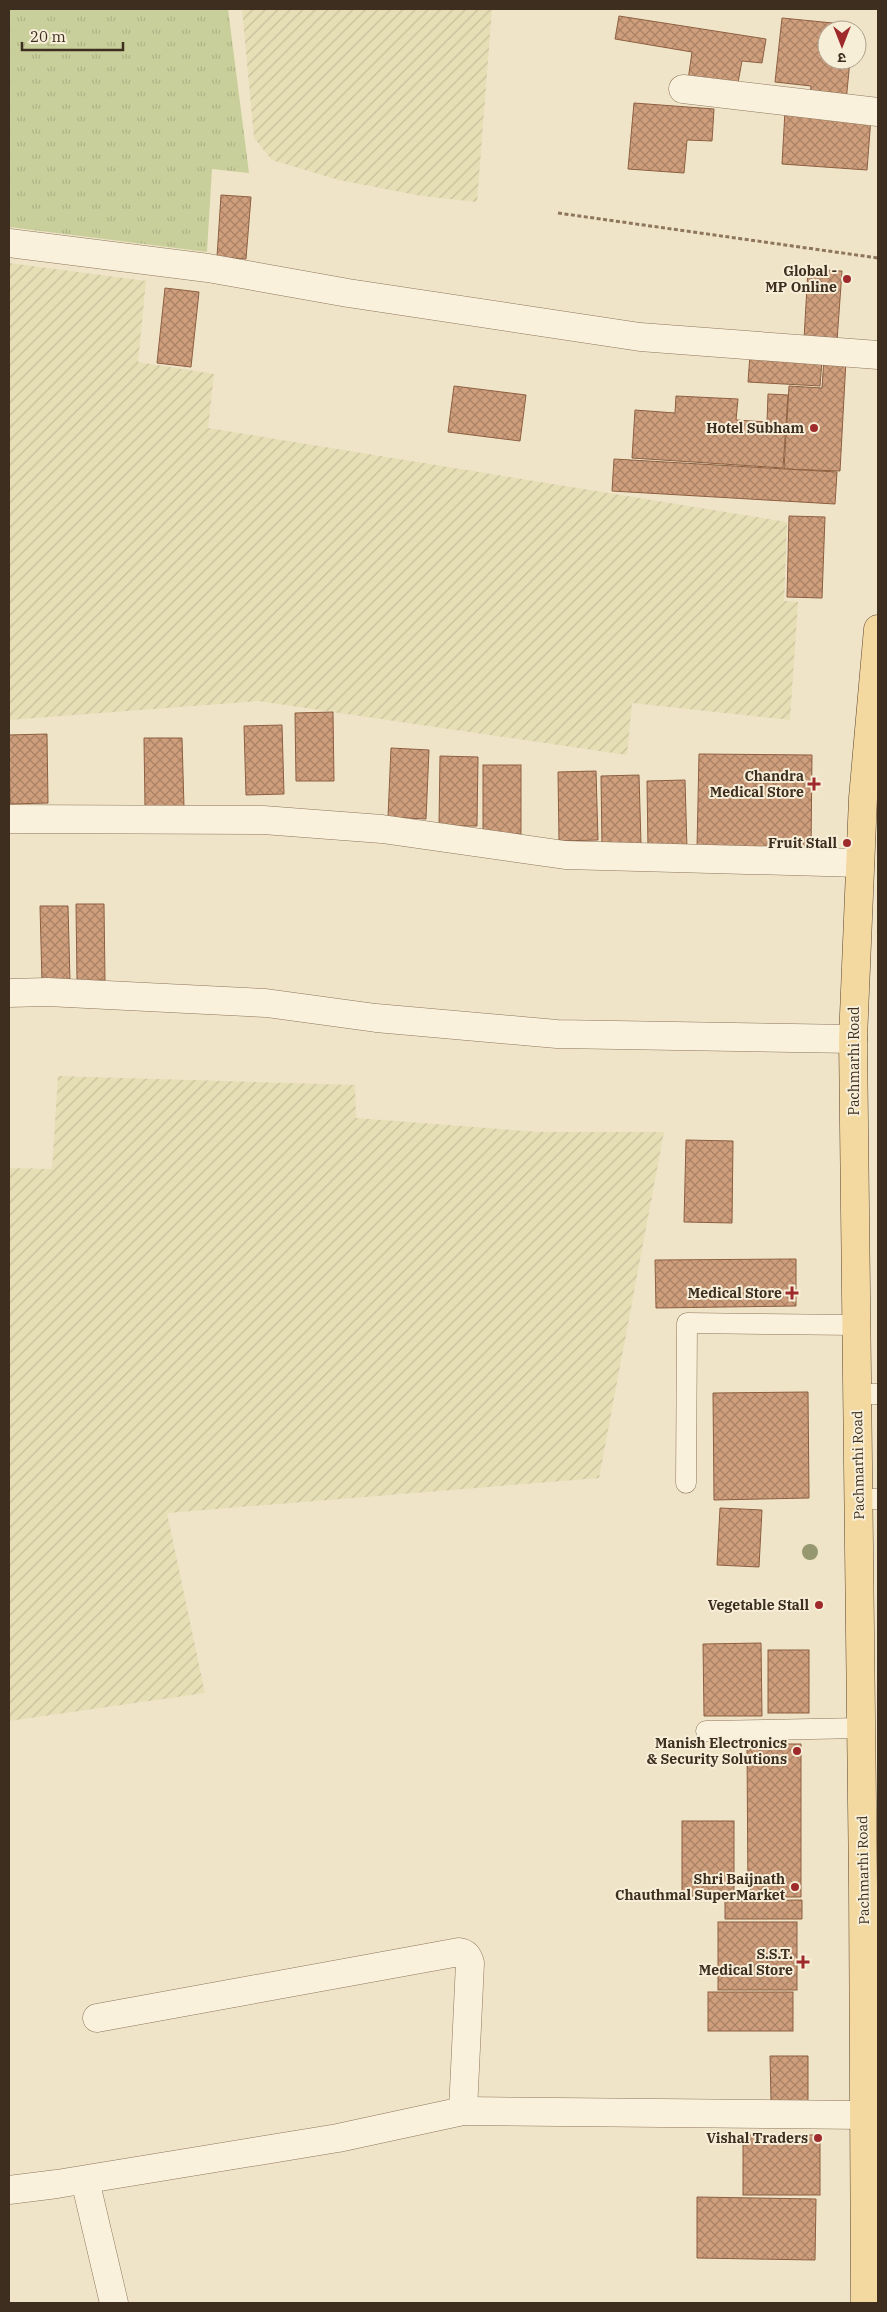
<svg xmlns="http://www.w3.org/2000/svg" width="887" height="2312" viewBox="0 0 887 2312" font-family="'IBM Plex Serif','Noto Sans Devanagari',serif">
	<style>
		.farmland { fill: url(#farmland-furrows) }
		.grass { fill: url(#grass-tufts) }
		.building { fill: url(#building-cross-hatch); stroke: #8d5f41 }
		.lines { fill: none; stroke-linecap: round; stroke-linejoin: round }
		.lane-casing { stroke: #8d765c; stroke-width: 21 }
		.street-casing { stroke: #8d765c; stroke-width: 29 }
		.primary-casing { stroke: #5b4430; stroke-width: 29 }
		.path { stroke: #8d765c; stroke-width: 3; stroke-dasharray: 4 2.5; stroke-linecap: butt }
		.lane { stroke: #faf1dc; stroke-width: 20 }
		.street { stroke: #faf1dc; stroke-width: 28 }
		.primary { stroke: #f3d9a0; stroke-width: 28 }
		.tree { fill: #96986f }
		.poi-dot { fill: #9e2a2b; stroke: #f7eed8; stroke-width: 2 }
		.labels { text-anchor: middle; stroke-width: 4; stroke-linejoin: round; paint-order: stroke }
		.poi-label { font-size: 14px; font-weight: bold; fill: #3d2e20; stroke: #f7eed8; text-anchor: end }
		.street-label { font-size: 14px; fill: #3d2e20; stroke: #f7eed8 }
	</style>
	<defs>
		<pattern id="farmland-furrows" width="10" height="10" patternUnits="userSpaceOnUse" patternTransform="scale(1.25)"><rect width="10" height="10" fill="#e6deb5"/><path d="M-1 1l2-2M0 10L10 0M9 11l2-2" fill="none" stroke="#c6bf9b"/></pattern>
		<pattern id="grass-tufts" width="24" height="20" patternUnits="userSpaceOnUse" patternTransform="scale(1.25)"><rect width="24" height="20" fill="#c9cf9b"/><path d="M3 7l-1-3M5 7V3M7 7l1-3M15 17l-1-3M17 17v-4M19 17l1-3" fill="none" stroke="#aeb285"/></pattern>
		<pattern id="building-cross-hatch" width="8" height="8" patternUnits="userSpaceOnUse" patternTransform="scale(1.25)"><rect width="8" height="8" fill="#cf9f7d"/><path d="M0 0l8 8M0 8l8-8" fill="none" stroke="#a98266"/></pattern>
	</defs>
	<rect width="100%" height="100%" fill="#f0e4c8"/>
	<g class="farmland">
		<polygon points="242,9 492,9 477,202 422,196 339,180 272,160 254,138"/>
		<polygon points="9,263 146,281 138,362 214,374 208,428 787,522 784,601 798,602 790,720 632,703 627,755 258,701 9,720"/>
		<polygon points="58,1076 355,1085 356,1118 539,1132 664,1132 599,1478 167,1513 205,1693 9,1721 9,1168 52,1169"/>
	</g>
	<polygon class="grass" points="9,9 228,9 249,173 212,169 207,252 9,227"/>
	<g class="building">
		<polygon points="619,16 766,39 762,63 742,61 737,88 688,80 692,52 615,39"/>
		<polygon points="782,18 853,25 853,30 827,30 827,60 850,60 846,102 810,98 811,86 775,82"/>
		<polygon points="634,103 714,109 712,141 687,140 684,173 628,169"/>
		<polygon points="785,111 871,117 867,170 782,164"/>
		<polygon points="221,195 251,197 246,259 217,257"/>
		<polygon points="808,269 842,271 837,341 804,339"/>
		<polygon points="165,288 199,292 191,367 157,363"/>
		<polygon points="750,355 822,360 820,386 748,382"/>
		<polygon points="824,358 846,360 840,471 784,469 789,386 822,388"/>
		<polygon points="454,386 526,395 520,441 448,432"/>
		<polygon points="768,394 788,395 783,468 632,458 635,410 675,413 676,396 738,399 736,420 767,422"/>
		<polygon points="614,459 837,472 835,504 612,491"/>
		<polygon points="789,516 825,517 822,598 787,597"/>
		<polygon points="333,712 334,781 296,781 295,713"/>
		<polygon points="282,725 284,794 246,795 244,726"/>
		<polygon points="47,734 48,803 10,804 9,735"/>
		<polygon points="144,738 182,738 184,807 145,808"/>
		<polygon points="391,748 429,750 426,819 388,817"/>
		<polygon points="699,754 812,755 811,849 697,848"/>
		<polygon points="440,756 478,757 477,826 439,826"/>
		<rect x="483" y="765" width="38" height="69"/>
		<polygon points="596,771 598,840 559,841 558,772"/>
		<polygon points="639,775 641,844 602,845 601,776"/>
		<polygon points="685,780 687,849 648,850 647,781"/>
		<polygon points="76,904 104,904 105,980 77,981"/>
		<polygon points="40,906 68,906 70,982 42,983"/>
		<polygon points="686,1140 733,1141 732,1223 684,1222"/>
		<polygon points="796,1259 796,1306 656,1308 655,1260"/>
		<polygon points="808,1392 809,1498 714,1500 713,1393"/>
		<polygon points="720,1508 762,1510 759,1567 717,1565"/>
		<polygon points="761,1643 762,1716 704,1716 703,1644"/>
		<rect x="768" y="1650" width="41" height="63"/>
		<polygon points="747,1744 801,1744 801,1897 748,1897"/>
		<rect x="682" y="1821" width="52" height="75"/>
		<polygon points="802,1900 802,1919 725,1919 725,1901"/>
		<rect x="718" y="1922" width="79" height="68"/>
		<rect x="708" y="1992" width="85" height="39"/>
		<polygon points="770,2056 808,2056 808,2101 771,2101"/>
		<rect x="743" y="2135" width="77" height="60"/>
		<polygon points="697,2197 816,2199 815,2260 697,2258"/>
	</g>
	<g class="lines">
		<defs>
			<g id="lane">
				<polyline points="857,1394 878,1394"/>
				<polyline points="686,1483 687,1323 856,1325"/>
				<polyline points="858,1499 878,1499"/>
				<polyline points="706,1731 861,1728"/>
			</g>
			<g id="street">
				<polyline points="683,89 878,112"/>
				<polyline points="9,243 208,268 348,293 640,337 878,355"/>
				<polyline points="9,819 263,820 382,829 565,855 860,863"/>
				<polyline points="9,993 47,992 266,1003 376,1018 557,1034 853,1039"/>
				<path d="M 97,2018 L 459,1952 C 466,1953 468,1956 470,1963 L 463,2111"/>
				<polyline points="85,2180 114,2303"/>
				<polyline points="9,2190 57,2184 338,2138 463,2111 864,2115"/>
			</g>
			<polyline id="primary" points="865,2303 863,1886 853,1039 863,798 878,629"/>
		</defs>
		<use href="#lane" class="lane-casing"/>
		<use href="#street" class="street-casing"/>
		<use href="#primary" class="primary-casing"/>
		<polyline class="path" points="558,213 878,258"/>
		<use href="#lane" class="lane"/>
		<use href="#street" class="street"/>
		<use href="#primary" class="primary"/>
	</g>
	<circle class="tree" cx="810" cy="1552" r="8"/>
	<g class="poi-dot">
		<circle cx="847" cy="279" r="5"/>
		<circle cx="814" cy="428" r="5"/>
		<path d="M811.5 776.5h5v5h5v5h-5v5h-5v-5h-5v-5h5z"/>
		<circle cx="847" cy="843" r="5"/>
		<path d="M789.5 1285.5h5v5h5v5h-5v5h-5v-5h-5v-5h5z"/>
		<circle cx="819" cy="1605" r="5"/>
		<circle cx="797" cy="1751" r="5"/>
		<circle cx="795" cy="1887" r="5"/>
		<path d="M800.5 1954.5h5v5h5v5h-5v5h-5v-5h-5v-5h5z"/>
		<circle cx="818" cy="2138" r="5"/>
	</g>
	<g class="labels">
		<g class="poi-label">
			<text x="837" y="276">Global -<tspan x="837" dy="16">MP Online</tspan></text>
			<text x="804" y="433">Hotel Subham</text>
			<text x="804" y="781">Chandra<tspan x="804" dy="16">Medical Store</tspan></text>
			<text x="837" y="848">Fruit Stall</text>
			<text x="782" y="1298">Medical Store</text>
			<text x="809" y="1610">Vegetable Stall</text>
			<text x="787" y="1748">Manish Electronics<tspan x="787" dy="16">&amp; Security Solutions</tspan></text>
			<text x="785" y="1884">Shri Baijnath<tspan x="785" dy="16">Chauthmal SuperMarket</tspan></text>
			<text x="793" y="1959">S.S.T.<tspan x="793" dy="16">Medical Store</tspan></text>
			<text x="808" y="2143">Vishal Traders</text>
		</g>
		<g class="street-label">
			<text transform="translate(854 1061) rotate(-90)" y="5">Pachmarhi Road</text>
			<text transform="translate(858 1465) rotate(-91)" y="5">Pachmarhi Road</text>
			<text transform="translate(863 1870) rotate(-91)" y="5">Pachmarhi Road</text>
		</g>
	</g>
	<rect width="887" height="2312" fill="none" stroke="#3d2e20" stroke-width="20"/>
	<g transform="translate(842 45) rotate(180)"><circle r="24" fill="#f7eed8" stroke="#ada18e"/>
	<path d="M0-4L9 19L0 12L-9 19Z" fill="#9e2a2b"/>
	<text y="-8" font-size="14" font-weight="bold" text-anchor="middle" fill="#3d2e20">उ</text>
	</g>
	<path d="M22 42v8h101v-8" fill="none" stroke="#3d2e20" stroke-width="2.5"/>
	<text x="30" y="42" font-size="15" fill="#3d2e20" stroke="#f7eed8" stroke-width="4" paint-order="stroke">20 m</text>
</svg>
